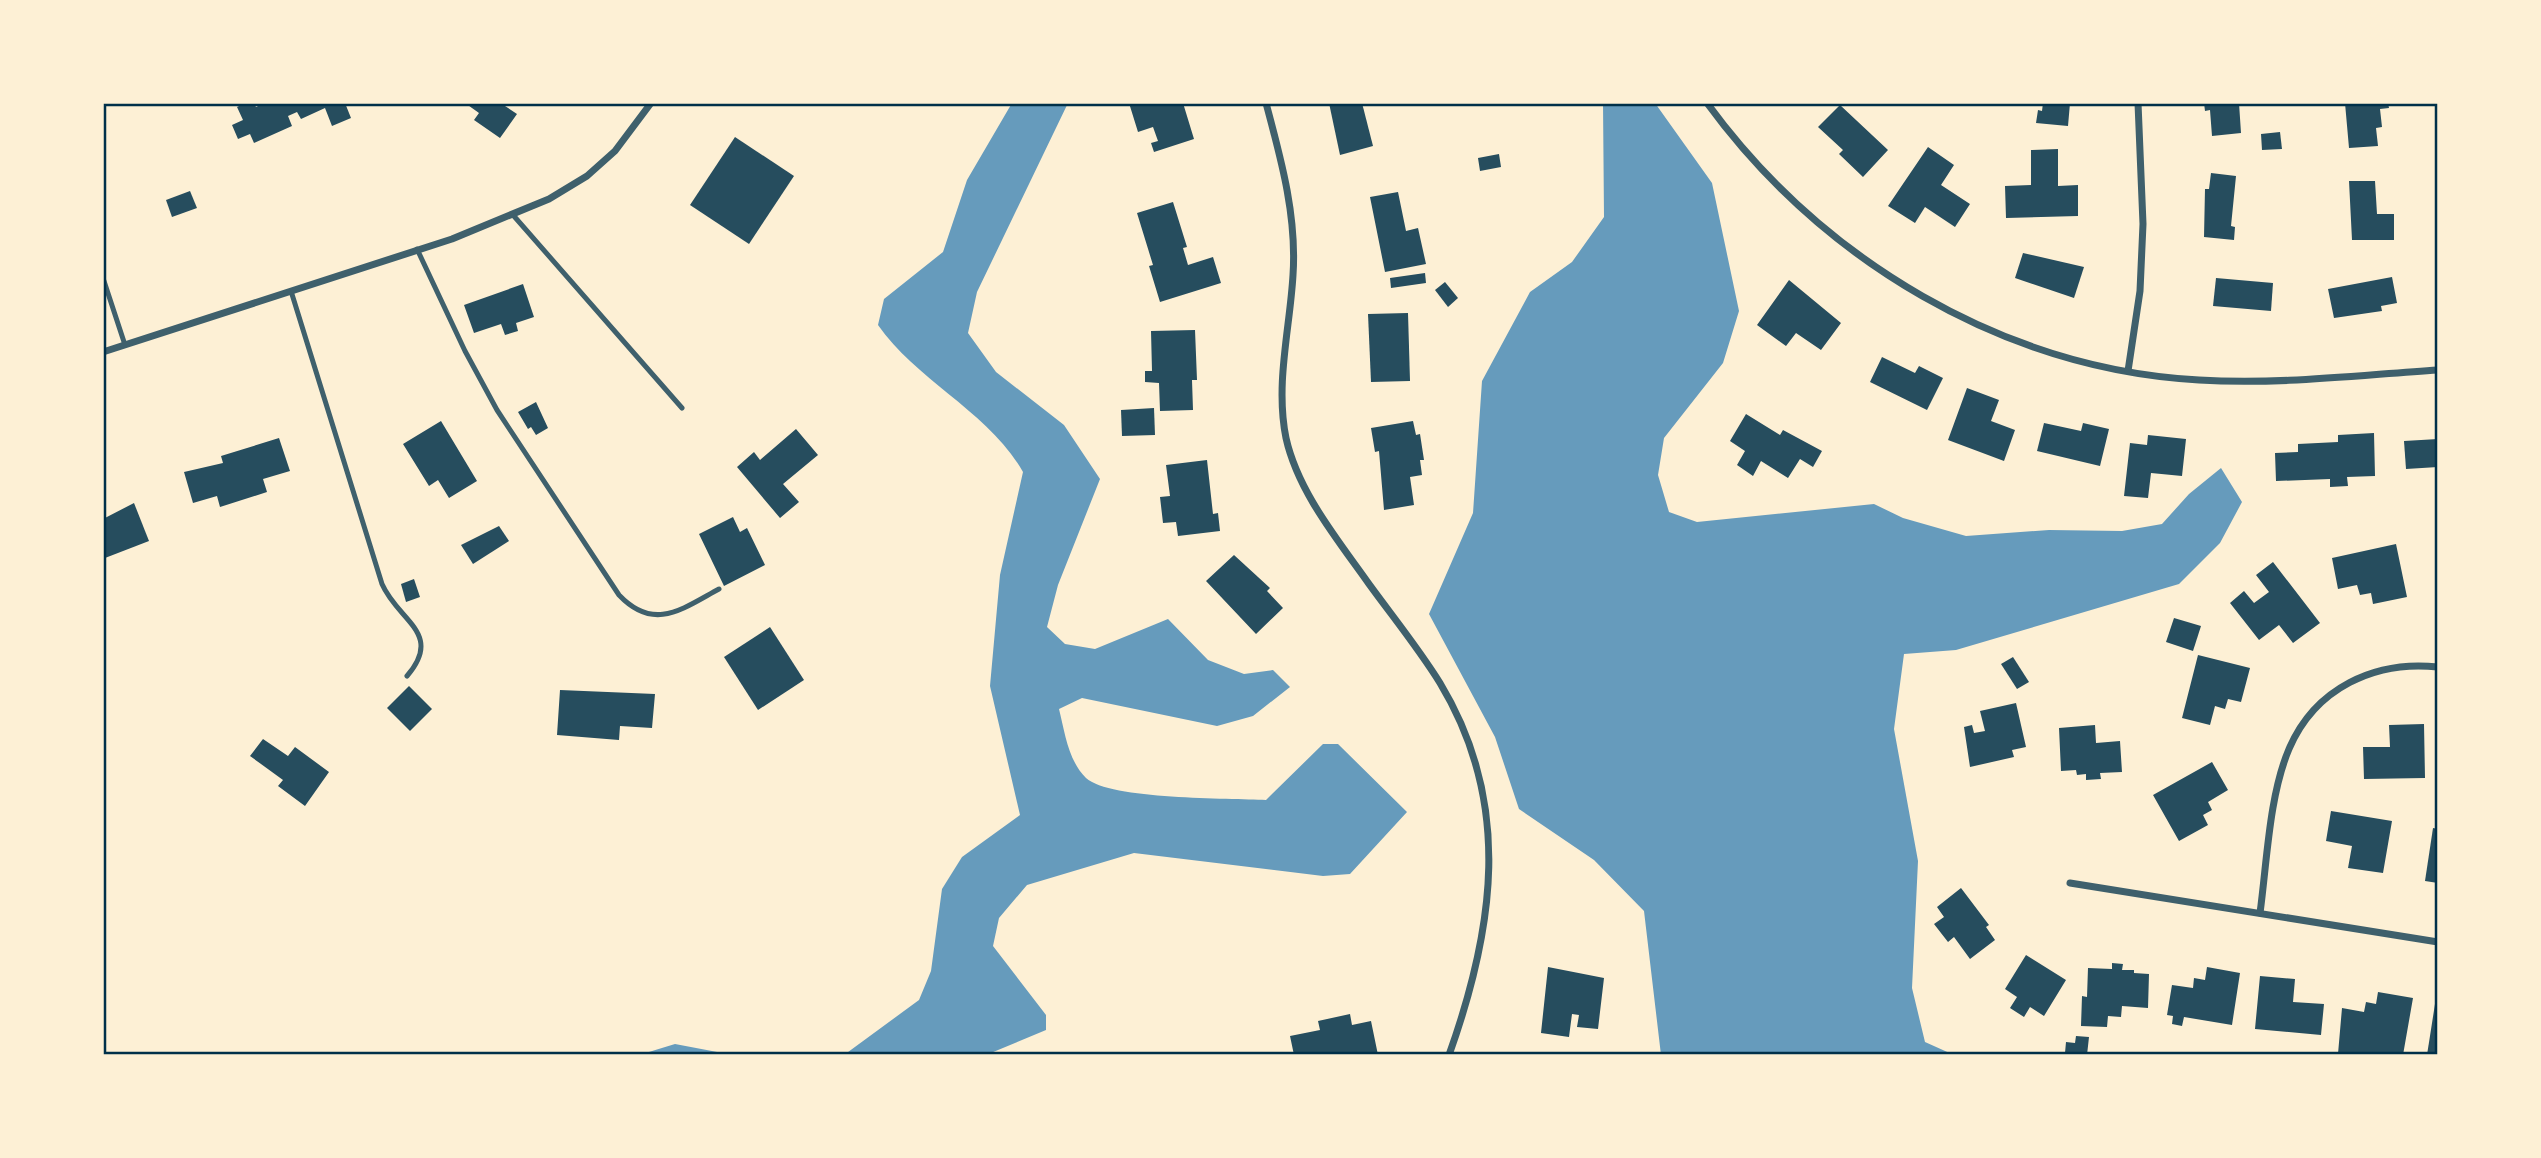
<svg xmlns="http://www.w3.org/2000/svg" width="2541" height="1158" viewBox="0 0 2541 1158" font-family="Inter,sans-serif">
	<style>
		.water { fill: #669bbc }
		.building { fill: #264d5e }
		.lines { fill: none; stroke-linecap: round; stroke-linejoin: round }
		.service { stroke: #3f606c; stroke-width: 5 }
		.minor { stroke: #3f606c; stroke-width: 7 }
		.neatline { fill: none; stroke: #003049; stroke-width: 2.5 }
	</style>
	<rect width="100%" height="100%" fill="#fdf0d5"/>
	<g class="water">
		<path d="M 1012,103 L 1068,103 L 977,292 L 968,333 L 996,372 L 1064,425 L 1100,479 L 1058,585 L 1047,627 L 1065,644 L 1095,649 L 1168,619 L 1208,660 L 1244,674 L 1273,670 L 1290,687 L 1253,716 L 1217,726 L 1082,698 L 1059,709 C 1065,733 1068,760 1086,778 C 1110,800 1230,798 1266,800 L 1323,744 L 1338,744 L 1407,812 L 1350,874 L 1323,876 L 1134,853 L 1027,885 L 999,918 L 993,946 L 1046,1015 L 1046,1030 L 986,1055 L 844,1055 L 919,1000 L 931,971 L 942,889 L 962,857 L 1020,815 L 990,686 L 1000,575 L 1023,472 C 989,412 917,381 878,325 L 884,299 L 943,252 L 967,180 Z"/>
		<polygon points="1603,103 1655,103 1712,183 1739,311 1723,363 1664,438 1658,475 1669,512 1697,522 1874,504 1903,518 1966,536 2049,530 2122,531 2162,524 2189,494 2221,468 2242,502 2220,543 2179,584 1956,650 1904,654 1894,729 1918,861 1912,988 1925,1042 1954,1055 1661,1055 1644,911 1594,860 1519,809 1495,737 1429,614 1473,513 1482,381 1530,292 1572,262 1604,217"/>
		<polygon points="675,1044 733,1055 639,1055"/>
	</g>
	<g class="building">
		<polygon points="245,103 254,103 256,107 264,103 282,103 283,106 291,103 345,103 351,118 332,126 325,108 301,119 297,112 288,116 292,126 254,143 250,134 238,139 232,125 243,120 237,107"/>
		<polygon points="465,103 507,103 505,106 517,114 500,138 474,120 479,113"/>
		<polygon points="1129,103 1183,103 1194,139 1154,152 1151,143 1158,141 1153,127 1138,132"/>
		<polygon points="1329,103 1362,103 1373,146 1340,155"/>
		<polygon points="2043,103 2070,103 2068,126 2036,123 2038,110 2042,111"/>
		<polygon points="2204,103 2239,103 2241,133 2212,136 2210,110 2205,111"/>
		<polygon points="2345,103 2388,103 2389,108 2380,109 2382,127 2376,128 2378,146 2349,148"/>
		<polygon points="1840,105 1888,150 1863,177 1839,154 1843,150 1818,127"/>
		<polygon points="2280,132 2282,149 2262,150 2261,134"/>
		<polygon points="735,137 794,176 749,244 690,205"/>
		<polygon points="1928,147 1954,165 1941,185 1970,204 1955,227 1925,207 1915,223 1888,206"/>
		<polygon points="2058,149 2058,186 2078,185 2078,216 2006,218 2005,186 2031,185 2031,150"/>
		<polygon points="1499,154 1501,167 1480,171 1478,158"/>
		<polygon points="2211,173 2236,176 2231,226 2235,227 2234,240 2204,237 2205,189 2209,189"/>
		<polygon points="2349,181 2375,181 2377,214 2394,214 2394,240 2352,240"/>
		<polygon points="190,191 197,208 172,217 166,200"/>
		<polygon points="1398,192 1406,231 1418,228 1426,264 1385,272 1370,197"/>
		<polygon points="1173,202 1187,247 1183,248 1188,265 1213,257 1221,283 1160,302 1149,266 1153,265 1137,213"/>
		<polygon points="2023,253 2084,267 2074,298 2015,278"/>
		<polygon points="1425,273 1426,283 1391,288 1390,278"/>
		<polygon points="2392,277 2397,303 2381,306 2382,311 2334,318 2328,289"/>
		<polygon points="2216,278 2273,283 2271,311 2213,306"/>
		<polygon points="1789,280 1841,323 1821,350 1796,333 1786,346 1757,325"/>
		<polygon points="1445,282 1458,298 1448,307 1435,290"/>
		<polygon points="523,284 534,317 516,323 518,331 505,335 501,324 474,333 464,305"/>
		<polygon points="1408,313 1410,381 1371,382 1368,314"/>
		<polygon points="1195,330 1197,380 1192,380 1193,410 1160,411 1159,383 1145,382 1145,371 1152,371 1151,331"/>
		<polygon points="1882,357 1915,373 1919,366 1943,378 1927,410 1870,382"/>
		<polygon points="1967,388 1999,400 1991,421 2015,430 2004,461 1948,440"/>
		<polygon points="536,402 548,428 536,435 531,427 528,429 518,412"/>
		<polygon points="1154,408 1155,435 1122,436 1121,410"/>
		<polygon points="1746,414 1780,435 1783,430 1822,451 1813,467 1800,459 1788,478 1761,461 1753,476 1737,465 1745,451 1730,441"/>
		<polygon points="441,421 477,481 449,498 438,480 429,486 403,444"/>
		<polygon points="1413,421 1416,435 1420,434 1424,460 1420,460 1422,475 1410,477 1414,505 1384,510 1379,451 1375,452 1371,428"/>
		<polygon points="2044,423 2081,431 2083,423 2109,429 2100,466 2037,451"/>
		<polygon points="796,429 818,455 783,484 799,502 780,518 737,467 754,452 760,460"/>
		<polygon points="2374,433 2375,476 2347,477 2348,486 2330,487 2330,479 2276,481 2275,453 2298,452 2298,444 2338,442 2338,435"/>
		<polygon points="2148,435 2186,439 2182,476 2151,473 2148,498 2124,496 2130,443 2147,445"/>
		<polygon points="279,438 290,471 263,479 267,492 220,507 217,496 193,503 184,472 223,463 221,456"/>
		<polygon points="2438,439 2438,467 2406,469 2404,441"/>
		<polygon points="1207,460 1213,514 1218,513 1220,531 1178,536 1176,522 1163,523 1160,497 1170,496 1166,465"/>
		<polygon points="134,503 149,541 105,558 103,519"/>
		<polygon points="733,517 740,532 747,528 765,565 724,586 699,534"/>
		<polygon points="499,526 509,541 473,564 461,545"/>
		<polygon points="2396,544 2407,597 2373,604 2371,593 2360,595 2357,585 2338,589 2332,558"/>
		<polygon points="1234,555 1270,588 1267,591 1283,608 1256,634 1206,581"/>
		<polygon points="2273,562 2320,623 2293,643 2279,625 2259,640 2230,603 2244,591 2254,603 2269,592 2256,575"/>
		<polygon points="414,579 420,597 406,602 401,584"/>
		<polygon points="2174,618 2201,626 2193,651 2166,642"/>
		<polygon points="770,627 804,680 758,710 724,657"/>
		<polygon points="2198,655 2250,668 2241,702 2228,699 2225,709 2215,706 2210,725 2182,718"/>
		<polygon points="2013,657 2029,682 2017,689 2001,664"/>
		<polygon points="409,686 432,709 410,731 387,708"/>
		<polygon points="560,690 655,694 652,728 620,726 619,740 557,735"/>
		<polygon points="2016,703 2026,747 2012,750 2014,757 1970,767 1964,727 1972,725 1974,733 1985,731 1980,711"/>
		<polygon points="2424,724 2425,778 2364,779 2363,747 2390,747 2389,725"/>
		<polygon points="2095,725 2096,743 2120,741 2122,772 2100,773 2101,779 2086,780 2086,774 2077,775 2076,770 2061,771 2059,728"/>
		<polygon points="263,739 288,756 295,747 329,772 305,806 278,786 283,780 250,756"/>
		<polygon points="2212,762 2228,790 2208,802 2212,810 2203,815 2208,825 2179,841 2153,795"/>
		<polygon points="2331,811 2392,821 2383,873 2348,868 2352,846 2326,841"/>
		<polygon points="2433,828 2438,829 2438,883 2425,881"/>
		<polygon points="1961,888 1989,925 1986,927 1995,940 1970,959 1954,937 1948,942 1934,924 1944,917 1937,907"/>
		<polygon points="2026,955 2066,980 2044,1016 2030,1007 2024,1017 2010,1008 2017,997 2005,989"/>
		<polygon points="2112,963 2123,964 2122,970 2134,970 2134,973 2149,974 2148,1008 2122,1006 2121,1017 2108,1016 2107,1027 2081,1026 2082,996 2087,997 2088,968 2112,969"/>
		<polygon points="1548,967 1604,978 1598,1029 1577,1027 1579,1015 1572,1014 1569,1037 1541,1033"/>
		<polygon points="2207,967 2240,973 2232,1025 2184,1017 2182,1026 2172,1024 2173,1016 2167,1015 2172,985 2193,988 2194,978 2205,980"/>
		<polygon points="2260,976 2295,979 2293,1002 2324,1004 2321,1035 2255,1029"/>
		<polygon points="2378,992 2413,998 2403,1055 2338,1054 2342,1008 2364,1012 2366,1002 2376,1004"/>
		<polygon points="2435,1004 2438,1004 2438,1055 2427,1055"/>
		<polygon points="1350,1014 1352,1025 1371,1021 1378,1055 1294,1055 1290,1036 1320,1030 1318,1021"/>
		<polygon points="2076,1036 2089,1037 2087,1055 2065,1053 2066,1042 2075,1043"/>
	</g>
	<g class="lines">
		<g class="service">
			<polyline points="513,215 682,408"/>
			<path d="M 417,249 L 465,351 L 497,410 L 619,595 C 654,632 682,609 719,589"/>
			<polyline points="103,278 125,345"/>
			<path d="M 291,291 L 382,584 C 398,621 444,633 407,676"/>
		</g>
		<g class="minor">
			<path d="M 1266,103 C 1281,159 1297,216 1293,275 C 1290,328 1275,384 1286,438 C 1298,492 1338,540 1369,584 C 1393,617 1419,649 1440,683 C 1513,804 1494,929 1449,1055"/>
			<path d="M 1707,103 C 1822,260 2003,369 2199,380 C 2278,385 2359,375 2438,370"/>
			<polyline points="103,352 452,239 549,199 587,176 615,151 651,103"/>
			<polyline points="2128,371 2140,291 2143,224 2138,103"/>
			<polyline points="2070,883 2438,942"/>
			<path d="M 2260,913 C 2267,862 2269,796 2289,749 C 2315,688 2375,660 2438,667"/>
		</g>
	</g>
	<rect width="2541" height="1158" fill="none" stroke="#fdf0d5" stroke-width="210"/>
	<rect x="105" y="105" width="2331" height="948" class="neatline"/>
</svg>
